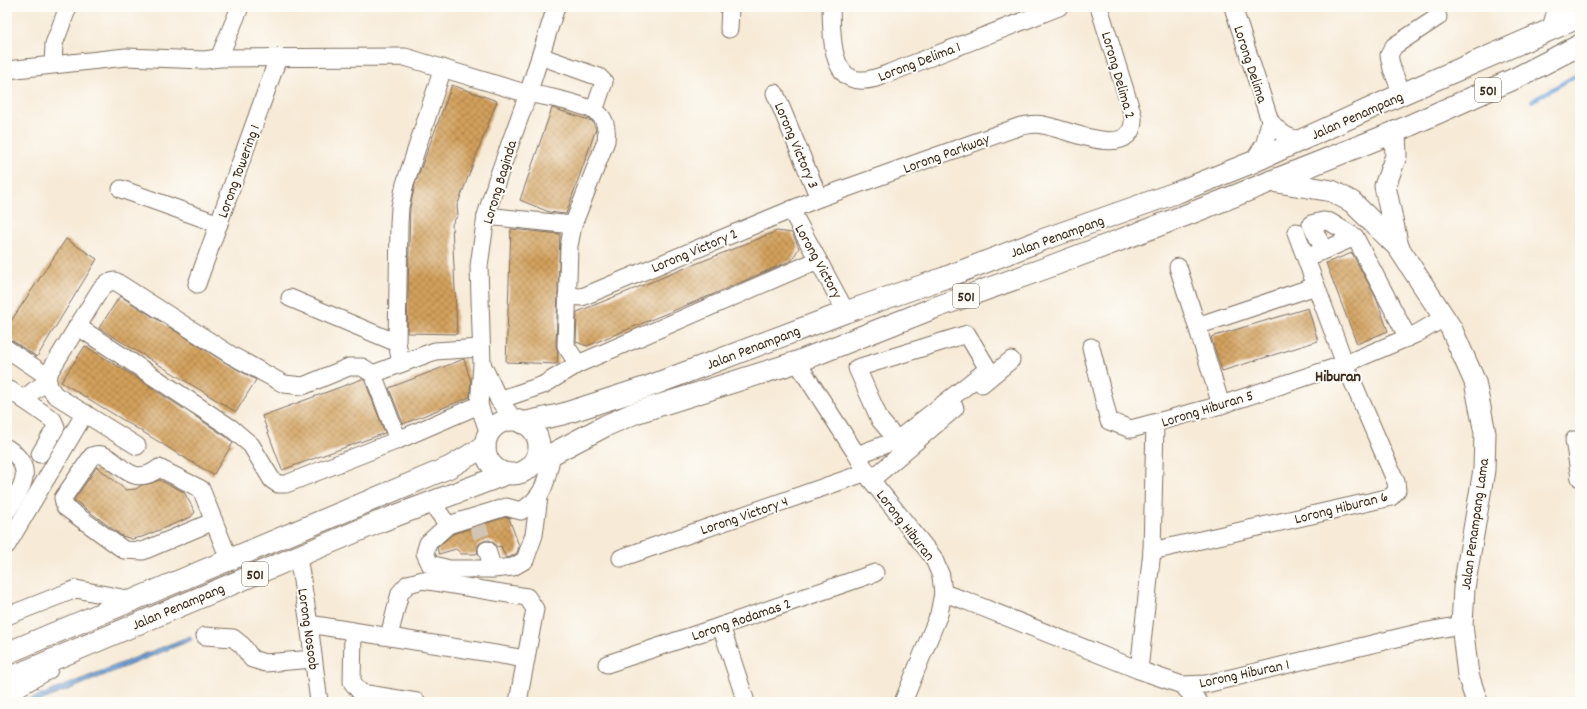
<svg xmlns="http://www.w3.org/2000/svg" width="1587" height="709" viewBox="0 0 1587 709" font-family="Dekko,sans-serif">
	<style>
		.water { fill: url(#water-waves); stroke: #53647a }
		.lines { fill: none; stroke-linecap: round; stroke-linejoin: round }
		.stream { stroke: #6b9fd7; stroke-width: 4 }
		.building { fill: url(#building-cross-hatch) }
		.minor-tunnel { stroke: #d1c4b3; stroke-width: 17; stroke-dasharray: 17 8; stroke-linecap: butt }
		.minor-casing { stroke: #7d6e5f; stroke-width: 19 }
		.major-casing { stroke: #7d6e5f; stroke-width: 23 }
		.minor { stroke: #fff; stroke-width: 17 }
		.major { stroke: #fff; stroke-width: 21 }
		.labels { text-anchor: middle; stroke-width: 4; stroke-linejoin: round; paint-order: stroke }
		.shield { fill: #fdfcf7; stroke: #75695f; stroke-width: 1 }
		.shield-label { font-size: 14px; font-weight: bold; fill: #3b2a1e }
		.street-label { font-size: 15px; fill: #3b2a1e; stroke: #fdfcf7 }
		.neighbourhood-label { font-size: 16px; font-weight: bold; fill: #3b2a1e; stroke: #fdfcf7 }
	</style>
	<defs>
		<pattern id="water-waves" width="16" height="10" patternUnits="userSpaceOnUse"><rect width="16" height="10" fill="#6b9fd7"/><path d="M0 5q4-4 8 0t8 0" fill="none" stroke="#5982ae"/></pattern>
		<pattern id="building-cross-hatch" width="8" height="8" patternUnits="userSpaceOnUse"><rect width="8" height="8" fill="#d2a05c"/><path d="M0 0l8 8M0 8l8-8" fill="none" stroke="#ac834b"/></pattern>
	</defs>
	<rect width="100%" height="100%" fill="#fdfcf7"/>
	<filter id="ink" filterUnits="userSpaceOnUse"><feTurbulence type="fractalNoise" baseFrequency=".025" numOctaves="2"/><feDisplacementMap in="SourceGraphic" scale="8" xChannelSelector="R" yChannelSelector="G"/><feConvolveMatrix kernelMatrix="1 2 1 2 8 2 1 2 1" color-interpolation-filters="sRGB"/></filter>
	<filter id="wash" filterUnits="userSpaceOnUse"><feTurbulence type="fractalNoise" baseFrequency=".012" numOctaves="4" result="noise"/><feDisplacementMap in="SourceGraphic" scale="16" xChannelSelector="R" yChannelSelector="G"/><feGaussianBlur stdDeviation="0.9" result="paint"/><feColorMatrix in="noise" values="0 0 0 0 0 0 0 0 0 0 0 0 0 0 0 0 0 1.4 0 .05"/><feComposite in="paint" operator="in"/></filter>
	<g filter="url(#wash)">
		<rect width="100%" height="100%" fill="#f7ebd8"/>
		<polygon class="water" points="190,636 192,640 38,702 23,702"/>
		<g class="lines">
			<polyline class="stream" points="1532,101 1580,73"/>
		</g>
		<g id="blocks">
			<g class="building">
				<polygon points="452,85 497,101 457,206 458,215 452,224 457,334 407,333 410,208 415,184"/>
				<polygon points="552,108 592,121 596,129 566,214 549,212 520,200"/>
				<polygon points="511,229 560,234 556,346 558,351 557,364 506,362"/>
				<polygon points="777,231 792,233 796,241 799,248 792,260 709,296 587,346 576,342 577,312"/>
				<polygon points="66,239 97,259 37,357 13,341 7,339 7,327"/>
				<polygon points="1352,253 1376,298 1388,331 1357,344 1326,263"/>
				<polygon points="120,296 226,363 256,380 236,412 99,328"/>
				<polygon points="1308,308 1318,341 1222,371 1211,337"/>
				<polygon points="85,346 132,375 225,436 233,443 213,475 61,382"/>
				<polygon points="464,359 471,382 470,397 403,424 389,388"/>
				<polygon points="362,379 365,381 385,433 282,470 262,416"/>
				<polygon points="97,467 126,490 136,489 142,485 152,483 159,480 184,492 195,512 191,517 142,537 132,539 122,536 74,500"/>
				<polygon points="506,517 509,518 519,546 517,553 510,557 506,558 501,546 497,547 493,542 489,540 484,541 480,543 477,547 478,553 475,554 461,554 456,549 439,554 437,548 453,534"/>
			</g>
		</g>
	</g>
	<g filter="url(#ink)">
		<use href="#blocks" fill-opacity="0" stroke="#7d6e5f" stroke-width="1"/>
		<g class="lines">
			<polyline class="minor-tunnel" points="476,521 487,550"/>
			<defs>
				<g id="minor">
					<path d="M 831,7 C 832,28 829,79 860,80 C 871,81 882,76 892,72 L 1059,7"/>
					<path d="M 1233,7 L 1270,121 C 1279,132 1286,138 1301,140"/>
					<polyline points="729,29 730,7"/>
					<polyline points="1550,31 1554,17 1561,13 1563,7"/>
					<polyline points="540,56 599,77 604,82 594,111"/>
					<polyline points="219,58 240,7"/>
					<polyline points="53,64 54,44 68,7"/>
					<path d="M 7,70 L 126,57 L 204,60 L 219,58 L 405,57 L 528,94 C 542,95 591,105 600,115 C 607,122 607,132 606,141 L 573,225 L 569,246 L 566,346 L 578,364"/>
					<polyline points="775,93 819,198"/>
					<polyline points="1402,94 1392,69 1389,55 1394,46 1438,17"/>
					<polyline points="1253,162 1265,143 1270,121"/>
					<polyline points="121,189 219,224"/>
					<polyline points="791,210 846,312"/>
					<polyline points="486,216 573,225"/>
					<polyline points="1324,250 1311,224 1323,221 1330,222 1355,237"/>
					<polyline points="1306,258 1355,237 1408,338"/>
					<polyline points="1178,267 1197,326"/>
					<polyline points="197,284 278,58"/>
					<path d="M 567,296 L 582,297 L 819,198 L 1021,126 C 1029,125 1036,123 1043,125 C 1065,128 1136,164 1133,116 L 1099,7"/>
					<polyline points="290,298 397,343"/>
					<polyline points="77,326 231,428 251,445 272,480 278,484 286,484 398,440 479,405"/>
					<polygon points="967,334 988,369 897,440 880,420 857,368"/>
					<polyline points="1091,347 1109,421 1131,429 1221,405 1345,364 1416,334 1444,318"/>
					<polyline points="7,349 47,376"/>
					<polyline points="797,362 857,455 871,480 933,557 941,576 943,593 939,614 903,702"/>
					<polyline points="401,363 397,343 399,224 400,207 405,184 443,68"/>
					<polyline points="483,366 499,400 515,421"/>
					<polyline points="373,374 435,351 481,348"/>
					<polyline points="982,384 1011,360"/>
					<polyline points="10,390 53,420 56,427 40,454"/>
					<path d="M 24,400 C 31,391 38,387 48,383"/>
					<polyline points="499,400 543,385 578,364 818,260"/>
					<polyline points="1221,405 1197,326 1316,286"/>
					<polyline points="489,434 479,405 482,364 479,266 486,216 497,180 528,94 556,7"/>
					<polyline points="1574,440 1580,478"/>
					<polyline points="137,446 55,395 49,387 47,376 100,290 107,283 115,281 231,355 284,384 303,386 349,367 362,367 373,374 398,440"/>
					<path d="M 7,448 C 37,468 22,488 7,511"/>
					<polyline points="857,455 897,440"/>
					<polyline points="871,480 955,408"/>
					<path d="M 431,502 L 448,525 L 506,507 L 521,511 C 546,496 546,480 552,454"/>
					<path d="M 214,521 L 143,551 L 124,550 L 65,507 L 63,498 L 92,456 C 115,446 126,494 159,468 L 201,489 L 229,559"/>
					<polyline points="448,525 428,543 425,553 430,564 449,569 493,569 513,567 525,560 534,535 539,497"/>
					<polyline points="7,545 85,413"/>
					<polyline points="487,550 493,569"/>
					<polyline points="1152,551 1391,497 1397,490 1396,482 1345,364 1296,232"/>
					<polyline points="298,556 309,624 319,702"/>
					<polyline points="621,558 867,472"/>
					<polyline points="943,593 964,600 1139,670 1182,685 1206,684 1422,632 1462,625"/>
					<polyline points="7,616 76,589 132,600"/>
					<polyline points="309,624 526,659"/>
					<polyline points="721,626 746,702"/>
					<polyline points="353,631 352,682 361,693 417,702"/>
					<polyline points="205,636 233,638 242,645 252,659 265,663 313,659"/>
					<polyline points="389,636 400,593 408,584 423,580 527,597 535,609 518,702"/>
					<polyline points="607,664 721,626 875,573"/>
					<polyline points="1139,670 1152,551 1155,424"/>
					<polyline points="1182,685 1199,702"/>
					<polyline points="17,702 12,691 49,670"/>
				</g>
				<g id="major">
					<polyline points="1395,132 1396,156 1385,186 1398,247"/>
					<polyline points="1271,181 1332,191 1352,202 1398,247 1451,328 1475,382 1485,433 1484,470 1464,588 1462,625 1468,675 1477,702"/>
					<circle cx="512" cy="447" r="27"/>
					<polyline points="522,423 563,414 647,387 846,312 944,278 1042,240 1178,192 1253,162 1402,94 1580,17"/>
					<polyline points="537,458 552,454 605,426 635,413 797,362 934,308 1046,268 1189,214 1395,132 1516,78 1580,45"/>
					<polyline points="7,653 450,467 485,446"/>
					<polyline points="7,679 379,522 506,474"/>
				</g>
			</defs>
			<use href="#minor" class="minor-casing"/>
			<use href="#major" class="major-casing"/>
			<use href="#minor" class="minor"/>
			<use href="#major" class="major"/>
		</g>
	</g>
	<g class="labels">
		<g class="shield">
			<rect x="1475" y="78" width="26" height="24" rx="3"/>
			<rect x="953" y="284" width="26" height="24" rx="3"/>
			<rect x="242" y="562" width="26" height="24" rx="3"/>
		</g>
		<g class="shield-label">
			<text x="1488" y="95">501</text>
			<text x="966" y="301">501</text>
			<text x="255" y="579">501</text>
		</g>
		<g class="street-label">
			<text transform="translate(919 61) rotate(-21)" y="5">Lorong Delima 1</text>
			<text transform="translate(1251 64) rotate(72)" y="5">Lorong Delima</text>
			<text transform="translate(1119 75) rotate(74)" y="5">Lorong Delima 2</text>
			<text transform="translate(1357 115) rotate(-24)" y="5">Jalan Penampang</text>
			<text transform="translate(797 145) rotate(67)" y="5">Lorong Victory 3</text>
			<text transform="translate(946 153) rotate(-20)" y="5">Lorong Parkway</text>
			<text transform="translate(238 171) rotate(-70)" y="5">Lorong Towering 1</text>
			<text transform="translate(499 182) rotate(-73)" y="5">Lorong Baginda</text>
			<text transform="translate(1057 236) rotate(-20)" y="5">Jalan Penampang</text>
			<text transform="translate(694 250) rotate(-23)" y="5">Lorong Victory 2</text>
			<text transform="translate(819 261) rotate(61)" y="5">Lorong Victory</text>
			<text transform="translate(753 347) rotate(-21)" y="5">Jalan Penampang</text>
			<text transform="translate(1207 408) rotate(-17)" y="5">Lorong Hiburan 5</text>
			<text transform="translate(1341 507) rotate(-14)" y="5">Lorong Hiburan 6</text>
			<text transform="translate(744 515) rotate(-19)" y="5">Lorong Victory 4</text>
			<text transform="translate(1474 524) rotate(-82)" y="5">Jalan Penampang Lama</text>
			<text transform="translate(906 525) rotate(52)" y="5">Lorong Hiburan</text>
			<text transform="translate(178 606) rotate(-23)" y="5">Jalan Penampang</text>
			<text transform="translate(741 619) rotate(-19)" y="5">Lorong Rodamas 2</text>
			<text transform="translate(309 629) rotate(82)" y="5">Lorong Nosoob</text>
			<text transform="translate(1244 673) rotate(-12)" y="5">Lorong Hiburan 1</text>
		</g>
		<g class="neighbourhood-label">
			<text x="1338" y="381">Hiburan</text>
		</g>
	</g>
	<rect width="1587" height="709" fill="none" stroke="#fdfcf7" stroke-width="24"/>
</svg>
